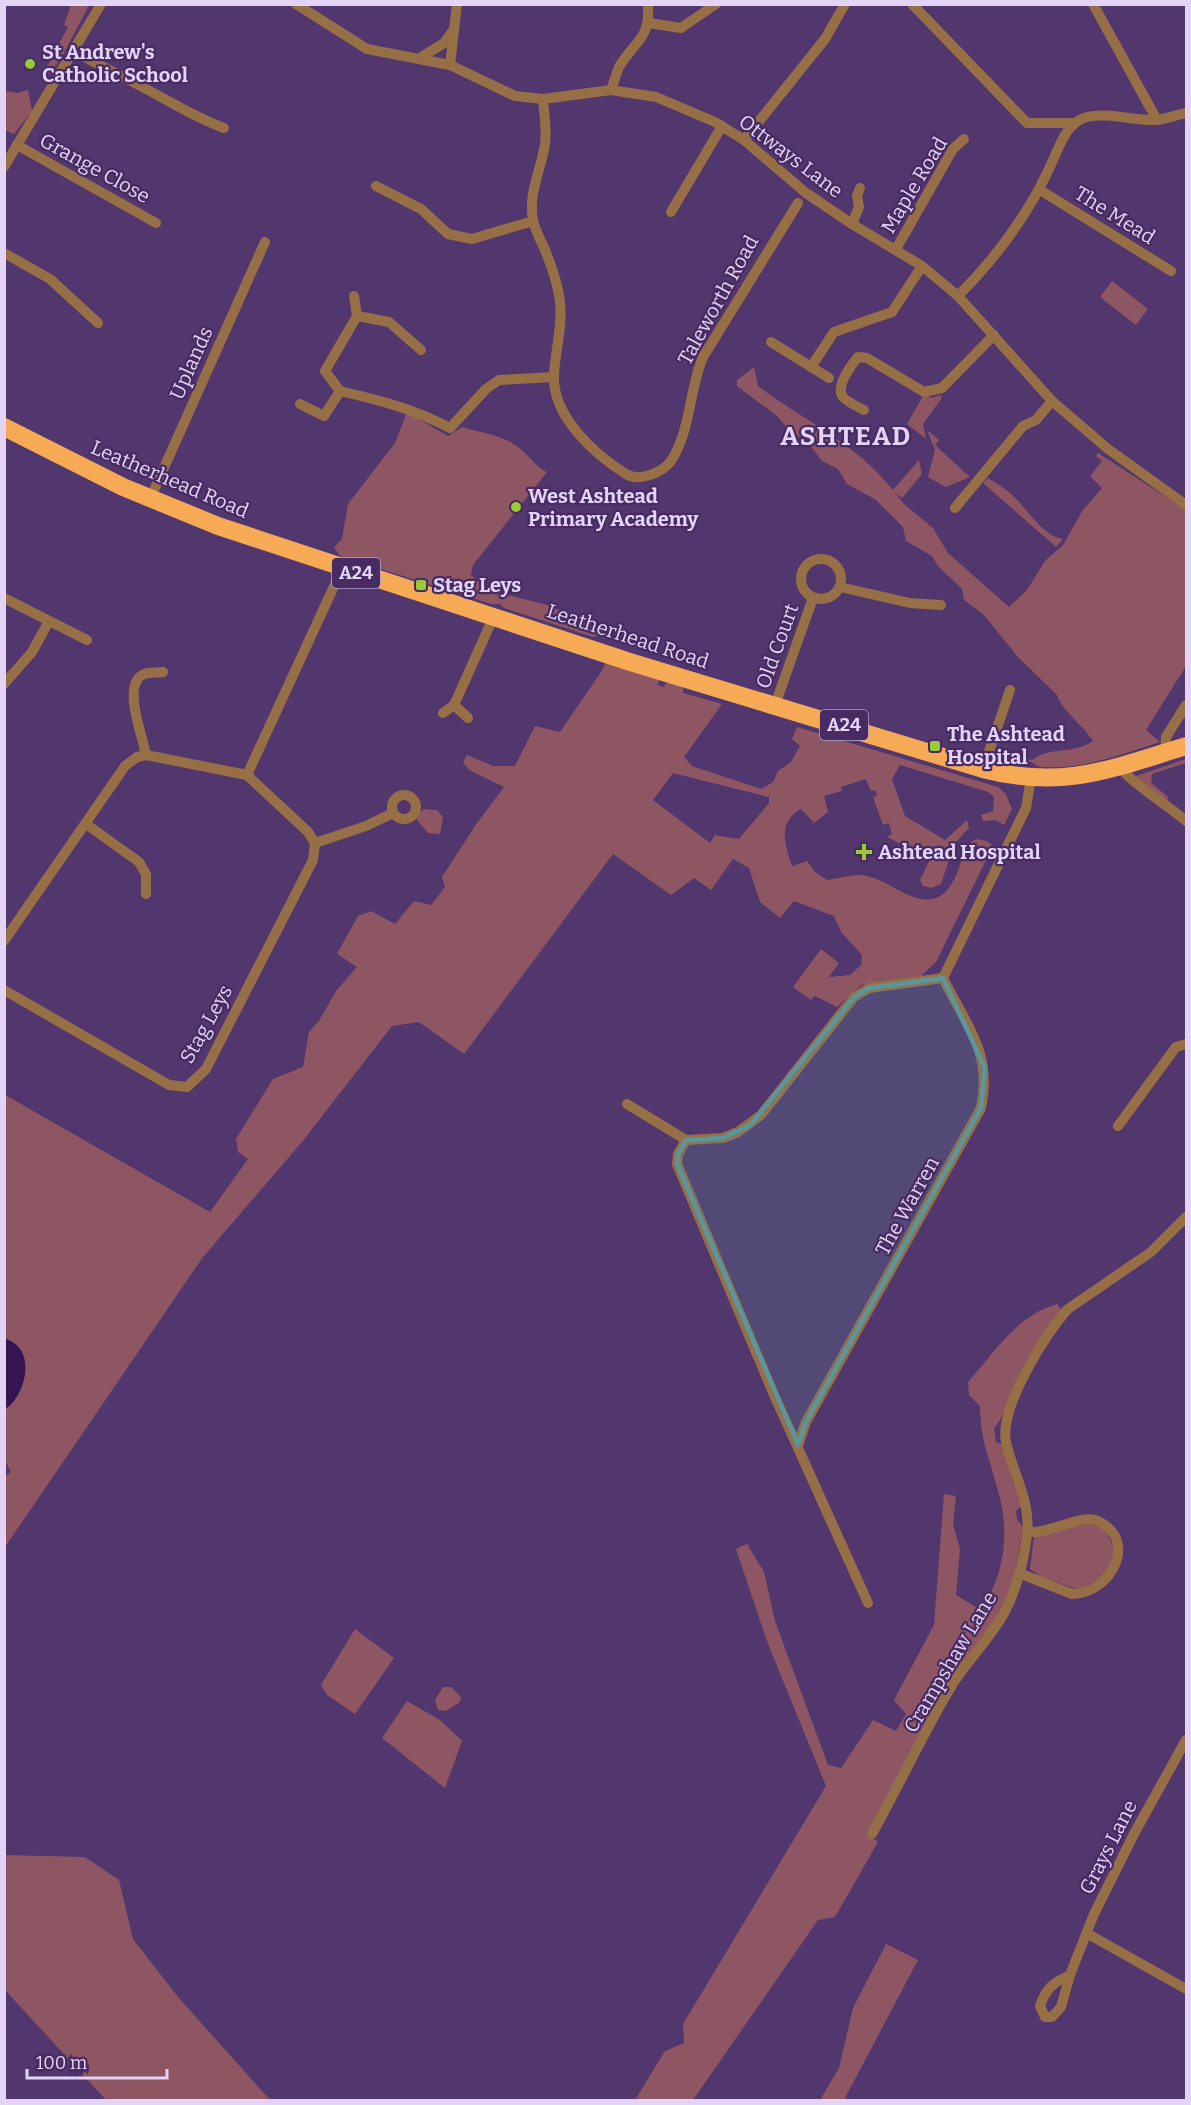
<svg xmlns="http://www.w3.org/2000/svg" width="1191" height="2105" viewBox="0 0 1191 2105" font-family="Bitter,serif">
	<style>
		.green { fill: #8e5662; fill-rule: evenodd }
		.water { fill: #361452 }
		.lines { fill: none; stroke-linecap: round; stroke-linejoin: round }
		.street { stroke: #976f46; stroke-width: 10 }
		.highway { stroke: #f7aa55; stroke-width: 18 }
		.marked { fill: #59979d; fill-opacity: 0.2; stroke: #59979d; stroke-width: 4.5; stroke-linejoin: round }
		.poi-dot { fill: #9bcb33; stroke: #472b62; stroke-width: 2 }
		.labels { text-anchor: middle; stroke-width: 4.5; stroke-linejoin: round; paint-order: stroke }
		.shield { fill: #472b62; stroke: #b4a1c9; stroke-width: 1.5 }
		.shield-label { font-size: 18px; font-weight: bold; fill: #e3d4f5 }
		.poi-label { font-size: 20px; font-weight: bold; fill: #e3d4f5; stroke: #472b62; text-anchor: start }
		.street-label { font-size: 20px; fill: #e3d4f5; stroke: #472b62 }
		.district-label { font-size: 26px; font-weight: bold; letter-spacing: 1.5px; fill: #e3d4f5; stroke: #472b62 }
	</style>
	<rect width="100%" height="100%" fill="#52366e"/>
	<g class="green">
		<polygon points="71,5 89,5 62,57 45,80 42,76 68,27 64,25"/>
		<polygon points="28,90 32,111 14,134 5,130 5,91 18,93"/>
		<polygon points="1112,281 1148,309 1136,325 1100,297"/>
		<path d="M 754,367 L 758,386 C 803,420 857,444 893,490 L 919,460 L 922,474 L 902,498 L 895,493 L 904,504 L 933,528 L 948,553 L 1009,607 L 1027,590 L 1045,561 L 1063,545 L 1083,510 L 1102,488 L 1090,476 L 1102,461 L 1096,456 L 1098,453 L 1186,510 L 1186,666 L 1146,730 L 1160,742 C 1123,754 1082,770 1042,767 C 1037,767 1035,763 1030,762 C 1020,760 1010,765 998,762 L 996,754 L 1006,752 L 1032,760 C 1049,746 1073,755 1093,741 C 1083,725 1063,712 1057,695 L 1017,656 L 984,615 L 964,600 L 962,589 L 938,566 L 932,556 L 906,541 L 903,527 L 876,500 L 847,484 L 838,469 L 822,461 L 809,444 L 789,430 L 777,416 L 737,386 L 737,380 Z"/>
		<polygon points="924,394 932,398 941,395 941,399 923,424 926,439 907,424"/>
		<path d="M 407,412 L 448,436 L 462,427 C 478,432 501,435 515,445 C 528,453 534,466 547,472 L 473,565 L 471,575 L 488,590 L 551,606 L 601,631 L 599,635 L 593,637 L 504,608 L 500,604 L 491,604 L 340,556 L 334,547 L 342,539 L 348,504 L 395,443 Z"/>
		<polygon points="927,430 939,440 935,445 970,477 946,487 928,477 935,450"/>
		<path d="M 988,478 C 996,483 1005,488 1012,495 C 1026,507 1043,537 1063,539 L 1056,547 L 983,483 Z"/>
		<path d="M 606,660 L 660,679 L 657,685 L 664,687 L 668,679 L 684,684 L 683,693 L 722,704 L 684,757 L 692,766 L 761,789 L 773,782 L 778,771 L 791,762 L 800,746 L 792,739 L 797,727 L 998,787 L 1005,793 L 1012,809 L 1004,825 L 996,820 L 983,821 L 981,815 L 993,811 L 994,797 L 988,792 L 900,765 L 892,779 L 905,816 L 945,840 L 967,820 L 969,828 L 955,843 L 941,884 L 931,888 L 923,886 L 920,880 L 930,859 L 887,837 L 892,834 L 889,823 L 883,825 L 873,797 L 877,796 L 875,790 L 871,791 L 866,779 L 841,787 L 842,791 L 824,796 L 828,812 L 814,823 L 801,809 C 777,822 785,845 792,866 L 807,861 L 815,872 L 827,880 C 837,879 849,875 859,875 C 879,876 893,889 911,896 C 948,911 958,875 965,846 L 976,839 L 987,841 L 993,846 L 936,962 L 921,976 L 861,985 L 837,1007 L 815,996 L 811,1000 L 793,987 L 821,949 L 839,963 L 829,977 L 850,975 L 861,965 L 862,955 L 841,932 L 834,916 L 794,901 L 780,918 L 760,902 L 749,868 L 733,859 L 711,890 L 694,878 L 671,895 L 613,854 L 464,1054 L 419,1022 L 392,1026 L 302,1142 L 203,1257 L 5,1547 L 5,1476 L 11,1472 L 5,1461 L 5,1409 L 11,1405 L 21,1387 L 8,1339 L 5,1339 L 5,1095 L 210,1212 L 248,1159 L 238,1152 L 236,1139 L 273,1079 L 303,1067 L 309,1032 L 319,1021 L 336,991 L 357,967 L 337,954 L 358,916 L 371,911 L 395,924 L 414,901 L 431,905 L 445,887 L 442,877 L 477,823 L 504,787 L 469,770 L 463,762 L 467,755 L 493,766 L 515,766 L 535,726 L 560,732 L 603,669 ZM 673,773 L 769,797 L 769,803 L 739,839 L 715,835 L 710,843 L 653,800 Z"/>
		<polygon points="1186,759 1186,763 1152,774 1151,783 1168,797 1167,801 1136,780 1136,776"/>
		<polygon points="424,809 437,810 443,817 440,834 428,833 417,820 417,814"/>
		<path d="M 1057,1304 L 1062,1311 C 1043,1334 1025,1358 1014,1386 C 1007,1402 1006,1415 994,1428 L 996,1442 L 1003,1445 L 1013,1482 L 1023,1505 L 1016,1511 L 1017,1519 L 1023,1527 L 1015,1575 L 1002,1608 L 868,1835 L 878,1842 L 835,1917 L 818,1920 L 693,2100 L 635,2100 L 665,2051 L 684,2043 L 683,2024 L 826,1786 L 768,1644 L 736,1549 L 747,1544 L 764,1572 L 775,1621 L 828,1765 L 841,1768 L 873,1720 L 896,1731 L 906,1714 L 894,1700 L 934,1625 L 944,1494 L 956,1496 L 953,1524 L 960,1549 L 956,1595 L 981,1610 C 1005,1574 1010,1532 998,1491 C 990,1459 980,1440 980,1406 L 969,1395 L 968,1382 C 995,1352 1016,1316 1057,1304 Z"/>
		<polygon points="1089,1523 1105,1530 1117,1554 1108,1575 1079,1590 1040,1576 1030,1569 1034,1537"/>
		<polygon points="355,1629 394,1658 355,1714 327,1695 321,1685"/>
		<polygon points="443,1687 451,1687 461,1697 460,1702 446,1711 438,1710 435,1700"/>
		<polygon points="407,1701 440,1720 462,1741 445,1788 382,1738"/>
		<polygon points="5,1855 85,1857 119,1880 133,1939 178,1997 270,2100 106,2100 5,1990"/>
		<polygon points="886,1944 918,1960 844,2100 820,2100 839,2068 853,2008"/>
	</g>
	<path class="water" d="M 5,1339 C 37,1347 27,1395 5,1409 Z"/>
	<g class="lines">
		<g class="street">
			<polyline points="296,4 367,49 450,65 515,96 543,99 611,90 656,97 715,122 744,140 806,193 852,224 922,266 958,296 1052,401 1108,449 1186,505"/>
			<polyline points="912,4 1027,123 1075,123"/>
			<polyline points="1093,4 1157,120"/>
			<polyline points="649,23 681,28 716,4"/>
			<path d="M 73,50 C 97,65 123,76 148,90 C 174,104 196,118 224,128"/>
			<polyline points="420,58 444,43 452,32"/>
			<polyline points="450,65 457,4"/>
			<path d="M 611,90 C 614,82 616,74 619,67 C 635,40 650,41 648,4"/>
			<path d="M 543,99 C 544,113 547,130 545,144 C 541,170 528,193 533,220 C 535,230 541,241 545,250 C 552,267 558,284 560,302 C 563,326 555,351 554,375 C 552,416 594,454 626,474 C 639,482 662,473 671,461 C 691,430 689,390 703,357 L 798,203"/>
			<polyline points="744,140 825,39 845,4"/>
			<polyline points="17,145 156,223"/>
			<polyline points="4,167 101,4"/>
			<polyline points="376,186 421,209 448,234 472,239 533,221"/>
			<polyline points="1040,190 1171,271"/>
			<polyline points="671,212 722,126"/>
			<polyline points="852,224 859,207 857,196 860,188"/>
			<polyline points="896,249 953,149 964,139"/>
			<polyline points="4,253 50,279 98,323"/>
			<polyline points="354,296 357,316"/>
			<path d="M 958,296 C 999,255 1031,211 1054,158 C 1061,142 1068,122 1087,117 C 1108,112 1134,121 1155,120 C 1166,119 1176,115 1186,113"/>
			<polyline points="771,342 829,378"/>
			<path d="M 421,350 L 389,322 L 357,316 L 325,371 L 340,391 C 379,400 414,409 450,428 L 486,389 L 499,380 L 554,377"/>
			<polyline points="811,367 834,332 892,312 922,266"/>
			<polyline points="300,404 324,416 340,391"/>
			<path d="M 864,410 C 858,407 847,402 843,397 C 835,387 851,365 858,357 L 867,358 L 924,392 L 942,388 L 994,335"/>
			<polyline points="150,499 265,242"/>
			<polyline points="955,508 1023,426 1036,420 1052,401"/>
			<circle cx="821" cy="579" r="20"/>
			<polyline points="840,587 910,603 941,605"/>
			<polyline points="4,598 87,640"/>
			<polyline points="4,684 32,652 49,621"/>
			<polyline points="454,705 494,616"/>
			<polyline points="775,705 813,598"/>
			<polyline points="443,713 454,705 468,718"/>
			<polyline points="1165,753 1166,737 1186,705"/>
			<path d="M 146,755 C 143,736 121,684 144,674 C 150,672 157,673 163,672"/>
			<path d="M 1120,766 C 1124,778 1173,809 1186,821"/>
			<polyline points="983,769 1010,690"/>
			<polyline points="247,775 342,569"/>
			<circle cx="404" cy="807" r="12"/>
			<polyline points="86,824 139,862 146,874 146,894"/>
			<polyline points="315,843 366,826 393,813"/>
			<polyline points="4,941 125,766 137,757 146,755 247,775 308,832 315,843 313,860 206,1069 187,1087 169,1085 4,990"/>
			<polyline points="627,1104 686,1140 723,1138 738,1132 761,1115 854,997 869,988 943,978"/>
			<polyline points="1118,1126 1176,1047 1186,1044"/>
			<polyline points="686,1140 678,1154 677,1164 774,1395 868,1603"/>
			<path d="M 798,1445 L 806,1422 L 981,1108 C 993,1053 966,1025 943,978 L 1026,808 L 1031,778"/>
			<path d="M 1019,1573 L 1072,1594 C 1111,1594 1141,1538 1095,1520 C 1080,1515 1050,1534 1028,1532"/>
			<path d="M 872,1834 C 900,1784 924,1731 954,1682 C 968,1661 986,1642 1000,1620 C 1015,1596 1024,1563 1027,1534 C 1031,1501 1013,1474 1006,1442 C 999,1408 1045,1334 1068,1309 L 1151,1252 L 1186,1217"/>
			<polyline points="1088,1934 1186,1989"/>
			<path d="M 1070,1975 C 1054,1982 1046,1988 1040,2006 L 1045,2017 L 1052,2017 L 1061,2007 L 1070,1975 L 1094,1914 L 1135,1832 L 1186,1740"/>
		</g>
		<path class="highway" d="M 4,427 L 123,487 L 218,526 L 630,662 L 983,769 C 1063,790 1111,769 1186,746"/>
	</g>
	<path class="marked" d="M 943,978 L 985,1068 L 981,1108 L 806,1422 L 798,1445 L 677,1164 L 678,1154 L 686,1140 L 723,1138 L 750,1125 L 854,997 L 869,988 Z"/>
	<g class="poi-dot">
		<circle cx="30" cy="64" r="6"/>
		<circle cx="516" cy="507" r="6"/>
		<rect x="415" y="579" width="12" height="12" rx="3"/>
		<rect x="929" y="740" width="12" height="12" rx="3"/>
		<path d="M861 843h6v6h6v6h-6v6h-6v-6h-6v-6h6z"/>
	</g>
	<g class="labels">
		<g class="shield">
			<rect x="332" y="558" width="48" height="30" rx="4.5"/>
			<rect x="820" y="710" width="48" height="30" rx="4.5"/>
		</g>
		<g class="shield-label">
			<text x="356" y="579">A24</text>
			<text x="844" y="731">A24</text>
		</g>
		<g class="poi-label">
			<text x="42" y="59">St Andrew's<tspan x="42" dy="23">Catholic School</tspan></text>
			<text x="528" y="503">West Ashtead<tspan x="528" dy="23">Primary Academy</tspan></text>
			<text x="433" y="592">Stag Leys</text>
			<text x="947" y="741">The Ashtead<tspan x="947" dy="23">Hospital</tspan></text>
			<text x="878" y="859">Ashtead Hospital</text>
		</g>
		<g class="street-label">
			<text transform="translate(791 156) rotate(37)" y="7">Ottways Lane</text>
			<text transform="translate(95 168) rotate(29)" y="7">Grange Close</text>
			<text transform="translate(914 185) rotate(-59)" y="7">Maple Road</text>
			<text transform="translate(1115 215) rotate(32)" y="7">The Mead</text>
			<text transform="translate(718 300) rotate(-61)" y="7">Taleworth Road</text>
			<text transform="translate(191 363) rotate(-66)" y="7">Uplands</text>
			<text transform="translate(170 479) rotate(23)" y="7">Leatherhead Road</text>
			<text transform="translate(628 636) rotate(18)" y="7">Leatherhead Road</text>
			<text transform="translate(777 646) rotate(-70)" y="7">Old Court</text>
			<text transform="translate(206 1024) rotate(-61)" y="7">Stag Leys</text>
			<text transform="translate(907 1206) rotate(-61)" y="7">The Warren</text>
			<text transform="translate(950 1662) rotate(-59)" y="7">Crampshaw Lane</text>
			<text transform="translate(1108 1847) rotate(-63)" y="7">Grays Lane</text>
		</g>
		<g class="district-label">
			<text x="846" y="445">ASHTEAD</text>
		</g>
	</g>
	<rect width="1191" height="2105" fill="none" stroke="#e3d4f5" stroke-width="12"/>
	<path d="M27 2069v9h140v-9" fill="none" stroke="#e3d4f5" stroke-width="3"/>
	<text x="36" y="2069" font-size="18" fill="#e3d4f5" stroke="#472b62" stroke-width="4.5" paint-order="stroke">100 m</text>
</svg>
